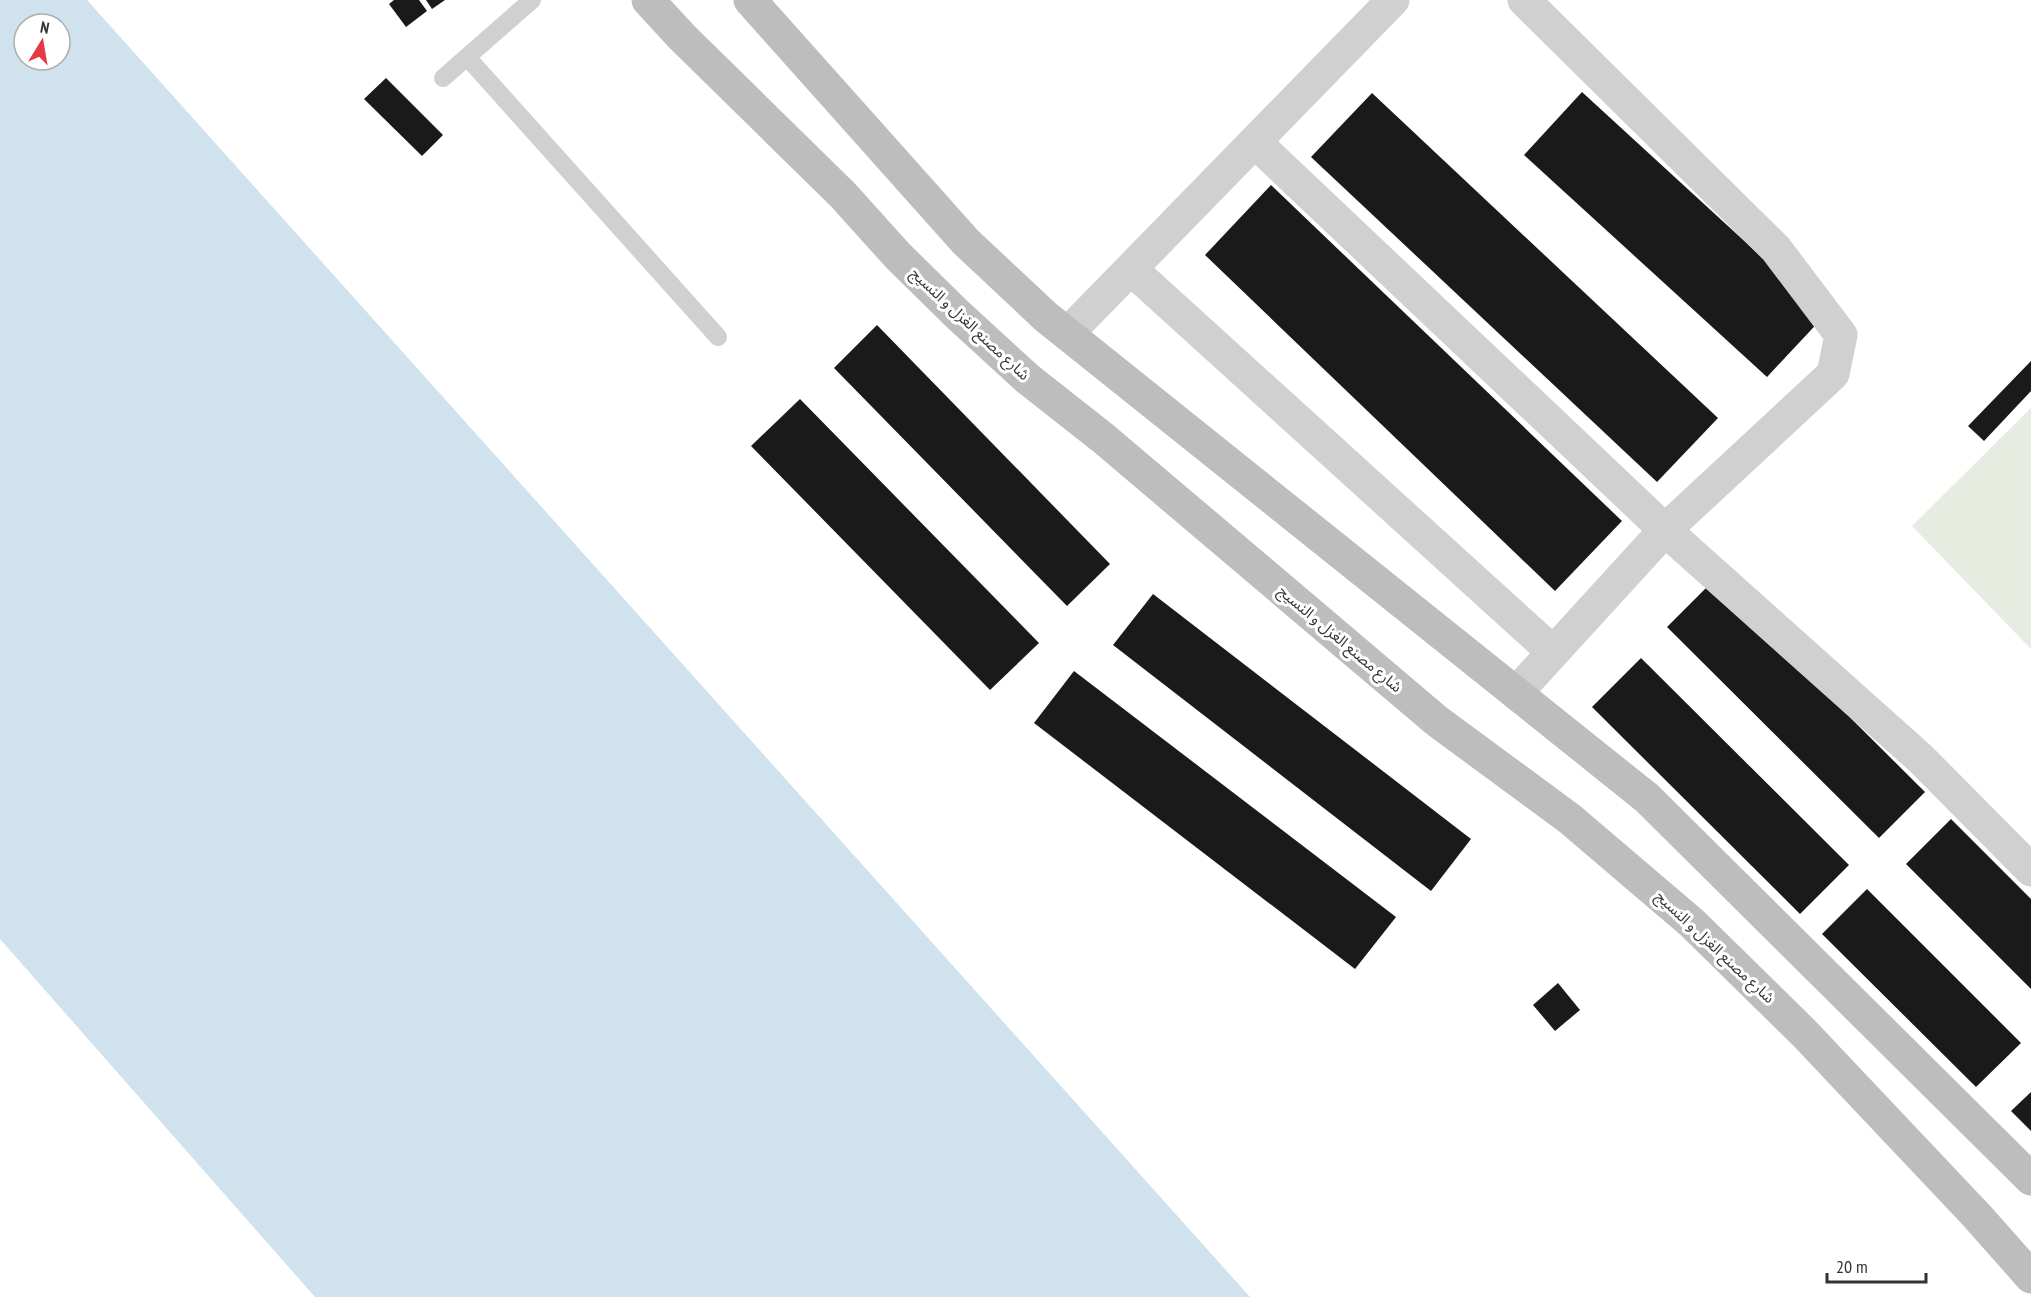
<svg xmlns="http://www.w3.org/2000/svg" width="2031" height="1297" viewBox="0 0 2031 1297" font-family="'PT Sans Narrow','Noto Sans Arabic',sans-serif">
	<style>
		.green { fill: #e6ecdf }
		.water { fill: #cfe2ee; fill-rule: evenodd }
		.building { fill: #1a1a1a }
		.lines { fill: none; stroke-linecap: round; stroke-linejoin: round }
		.service { stroke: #d0d0d0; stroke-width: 18 }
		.minor { stroke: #d0d0d0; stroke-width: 33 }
		.secondary { stroke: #bdbdbd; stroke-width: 33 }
		.labels { text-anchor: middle; stroke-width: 6; stroke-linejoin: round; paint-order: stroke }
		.street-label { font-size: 15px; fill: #333; stroke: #fff }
	</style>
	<rect width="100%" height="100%" fill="#fff"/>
	<polygon class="green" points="2031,408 2031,649 1912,526"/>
	<path class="water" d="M 0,0 L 87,0 L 1250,1297 L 315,1297 L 0,939 ZM 24,24 L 60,24 L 60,60 L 24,60 Z"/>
	<g class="building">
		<polygon points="394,0 419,0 427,11 406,27 389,4"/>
		<polygon points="426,0 445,0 432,9"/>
		<polygon points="386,78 443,135 422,156 364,99"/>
		<polygon points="1582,92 1825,315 1767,377 1524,155"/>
		<polygon points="1372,93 1718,418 1657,482 1311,157"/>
		<polygon points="1271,185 1622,521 1555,591 1205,255"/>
		<polygon points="877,325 1110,564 1067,606 834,368"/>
		<polygon points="2031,361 2031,391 1984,441 1968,426"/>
		<polygon points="800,399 1039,643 990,690 751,446"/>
		<polygon points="1713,581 1925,792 1879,838 1667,627"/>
		<polygon points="1153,594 1471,839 1431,891 1113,645"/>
		<polygon points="1641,658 1849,865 1800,914 1592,707"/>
		<polygon points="1074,671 1396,917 1355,969 1034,723"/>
		<polygon points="1951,819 2031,899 2031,989 1906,864"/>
		<polygon points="1867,889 2021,1043 1976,1087 1822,934"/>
		<polygon points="1558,983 1580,1010 1555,1031 1533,1005"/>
		<polygon points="2031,1092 2031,1131 2011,1111"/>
	</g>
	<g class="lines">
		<g class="service">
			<polyline points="467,57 718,337"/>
			<polyline points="443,78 532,0"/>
		</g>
		<g class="minor">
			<polyline points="1255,142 1665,530 1920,758 2031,870"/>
			<polyline points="1131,269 1553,652"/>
			<polyline points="1067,334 1393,0"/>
			<polyline points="1516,693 1665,530 1833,374 1841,335 1776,249 1524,0"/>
		</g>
		<g class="secondary">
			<polyline points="648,0 682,37 843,195 898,256 957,314 1028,379 1103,438 1437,721 1570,819 1692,923 1805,1034 1977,1216 2031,1277"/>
			<polyline points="750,0 966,242 1046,317 1647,798 2031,1179"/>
		</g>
	</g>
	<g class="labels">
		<g class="street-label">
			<text transform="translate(970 324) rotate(43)" y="5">شارع مصنع الغزل و النسيج</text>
			<text transform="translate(1340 639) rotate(40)" y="5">شارع مصنع الغزل و النسيج</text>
			<text transform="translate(1715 947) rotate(43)" y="5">شارع مصنع الغزل و النسيج</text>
		</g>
	</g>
	<g transform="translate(42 42) rotate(11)"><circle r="28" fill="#ffffff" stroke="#adadad" stroke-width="1.5"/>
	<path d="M0-4.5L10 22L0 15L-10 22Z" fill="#e63946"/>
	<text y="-9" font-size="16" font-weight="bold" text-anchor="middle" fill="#333333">N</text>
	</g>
	<path d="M1827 1273v9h99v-9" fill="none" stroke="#333333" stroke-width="3"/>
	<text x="1836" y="1273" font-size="18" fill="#333333" stroke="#ffffff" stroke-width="4.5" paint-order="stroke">20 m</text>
</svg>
